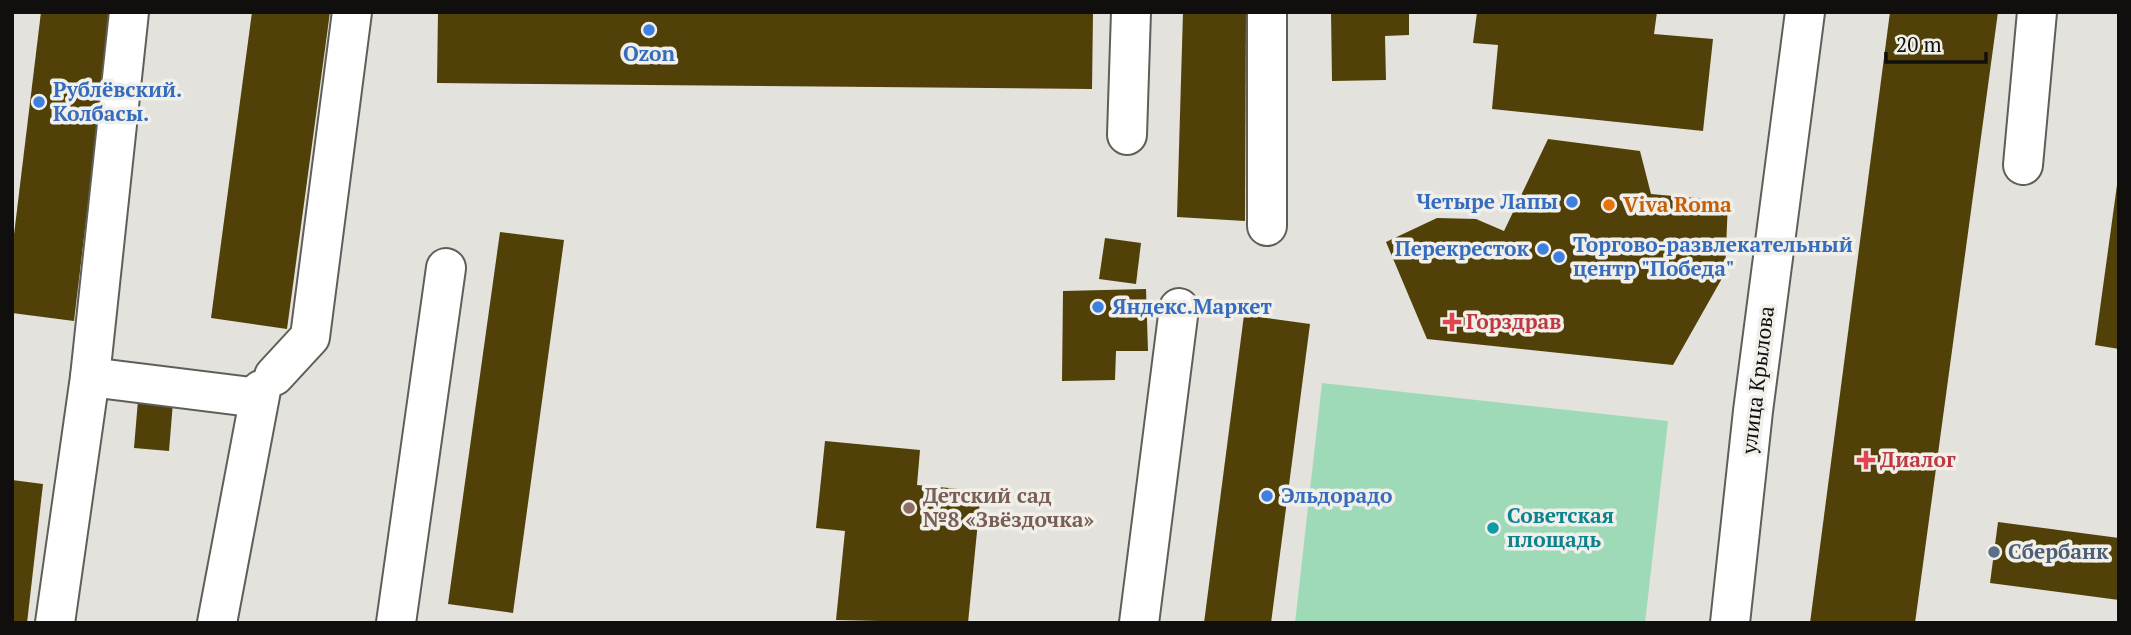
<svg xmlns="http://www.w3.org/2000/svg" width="2131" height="635" viewBox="0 0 2131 635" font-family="'PT Serif',serif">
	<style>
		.green { fill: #9fdab8 }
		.building { fill: #514008 }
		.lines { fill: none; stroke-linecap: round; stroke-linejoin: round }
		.minor-casing { stroke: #5f5e59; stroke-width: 42 }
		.minor { stroke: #fff; stroke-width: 38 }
		.shop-dot { fill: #3f7fe0; stroke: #f1efe9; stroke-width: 2.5 }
		.food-dot { fill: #e8710a; stroke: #f1efe9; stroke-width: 2.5 }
		.health-dot { fill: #e0444e; stroke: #f1efe9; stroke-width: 2.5 }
		.education-dot { fill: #8d6e63; stroke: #f1efe9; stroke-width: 2.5 }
		.culture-dot { fill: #0f9aa8; stroke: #f1efe9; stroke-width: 2.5 }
		.service-dot { fill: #5c6f8a; stroke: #f1efe9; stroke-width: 2.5 }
		.labels { text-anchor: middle; stroke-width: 7; stroke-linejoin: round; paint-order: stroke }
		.shop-label { font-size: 21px; font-weight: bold; fill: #366cbe; stroke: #f1efe9; text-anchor: start }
		.food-label { font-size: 21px; font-weight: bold; fill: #c56008; stroke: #f1efe9; text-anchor: start }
		.health-label { font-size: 21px; font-weight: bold; fill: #be3a42; stroke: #f1efe9; text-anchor: start }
		.street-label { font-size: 21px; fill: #100f0d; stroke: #f1efe9 }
		.education-label { font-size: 21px; font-weight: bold; fill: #785e54; stroke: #f1efe9; text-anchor: start }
		.culture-label { font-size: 21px; font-weight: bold; fill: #0d838f; stroke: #f1efe9; text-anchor: start }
		.service-label { font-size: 21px; font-weight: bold; fill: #4e5e75; stroke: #f1efe9; text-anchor: start }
	</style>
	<rect width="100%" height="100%" fill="#e3e2dc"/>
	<polygon class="green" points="1322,383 1668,421 1645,623 1295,623"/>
	<g class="building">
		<polygon points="41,12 111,12 74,321 12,313 12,251"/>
		<polygon points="252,12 330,12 287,329 211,318"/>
		<polygon points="438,12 1093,13 1092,89 437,83"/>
		<polygon points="1183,12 1246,12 1245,221 1177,217"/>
		<polygon points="1331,12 1409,12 1409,35 1385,36 1386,80 1332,81"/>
		<polygon points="1477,12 1657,12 1654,34 1713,39 1703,131 1492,109 1498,45 1473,43"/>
		<polygon points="1890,12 1998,12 1915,623 1810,623"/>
		<polygon points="1548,139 1640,151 1651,194 1728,201 1725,273 1673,365 1427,339 1386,242 1437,218 1476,219 1504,231"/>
		<polygon points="2117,185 2119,185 2119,349 2095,345"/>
		<polygon points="500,232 564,240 513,613 448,604"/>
		<polygon points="1105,238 1141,243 1136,284 1099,279"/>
		<polygon points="1146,289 1148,351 1116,351 1115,380 1062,381 1063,291"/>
		<polygon points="1244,315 1310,324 1271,623 1204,623"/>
		<polygon points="138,400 173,402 169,451 134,448"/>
		<polygon points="825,441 920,450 917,485 981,491 968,623 836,620 845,531 816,528"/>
		<polygon points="12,480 43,484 27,623 12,623"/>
		<polygon points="1998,522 2119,538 2119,600 1990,583"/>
	</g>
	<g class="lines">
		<defs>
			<g id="minor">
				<polyline points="1127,135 1131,12"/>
				<polyline points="2023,165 2037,12"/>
				<polyline points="1267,226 1267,12"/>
				<polyline points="274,376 310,337 352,12"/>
				<polyline points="90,377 129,12"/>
				<polyline points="55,623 90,377 259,398"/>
				<polyline points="217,623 261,390"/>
				<polyline points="396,623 446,268"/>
				<polyline points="1139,623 1179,308"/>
				<polyline points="1730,623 1753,411 1805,12"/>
			</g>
		</defs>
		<use href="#minor" class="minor-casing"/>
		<use href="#minor" class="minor"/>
	</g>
	<g class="shop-dot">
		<circle cx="649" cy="30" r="7"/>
		<circle cx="39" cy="102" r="7"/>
		<circle cx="1572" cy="202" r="7"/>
		<circle cx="1543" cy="249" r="7"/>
		<circle cx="1559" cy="257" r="7"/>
		<circle cx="1098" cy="307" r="7"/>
		<circle cx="1267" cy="496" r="7"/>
	</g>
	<circle class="food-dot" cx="1609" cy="205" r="7"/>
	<g class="health-dot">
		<path d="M1448.5 311.5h7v7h7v7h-7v7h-7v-7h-7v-7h7z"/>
		<path d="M1862.5 449.5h7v7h7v7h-7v7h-7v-7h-7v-7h7z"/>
	</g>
	<circle class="education-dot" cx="909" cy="508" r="7"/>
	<circle class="culture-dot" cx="1493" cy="528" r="7"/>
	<circle class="service-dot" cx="1994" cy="552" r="7"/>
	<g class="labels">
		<g class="shop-label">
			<text x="649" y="61" text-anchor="middle">Ozon</text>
			<text x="53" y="97">Рублёвский.<tspan x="53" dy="24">Колбасы.</tspan></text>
			<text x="1558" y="209" text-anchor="end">Четыре Лапы</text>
			<text x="1573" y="252">Торгово-развлекательный<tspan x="1573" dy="24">центр "Победа"</tspan></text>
			<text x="1529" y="256" text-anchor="end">Перекресток</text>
			<text x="1112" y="314">Яндекс.Маркет</text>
			<text x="1281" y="503">Эльдорадо</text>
		</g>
		<g class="food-label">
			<text x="1623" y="212">Viva Roma</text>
		</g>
		<g class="health-label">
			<text x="1466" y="329">Горздрав</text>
			<text x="1880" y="467">Диалог</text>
		</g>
		<g class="street-label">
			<text transform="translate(1758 380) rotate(-83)" y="7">улица Крылова</text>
		</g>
		<g class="education-label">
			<text x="923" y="503">Детский сад<tspan x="923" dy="24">№8 «Звёздочка»</tspan></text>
		</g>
		<g class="culture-label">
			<text x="1507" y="523">Советская<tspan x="1507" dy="24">площадь</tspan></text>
		</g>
		<g class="service-label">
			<text x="2008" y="559">Сбербанк</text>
		</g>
	</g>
	<rect width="2131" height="635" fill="none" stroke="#100f0d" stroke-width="28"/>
	<path d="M1886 52v10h100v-10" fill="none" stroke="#100f0d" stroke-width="3.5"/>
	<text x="1896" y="52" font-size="21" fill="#100f0d" stroke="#f1efe9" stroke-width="5" paint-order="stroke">20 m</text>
</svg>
